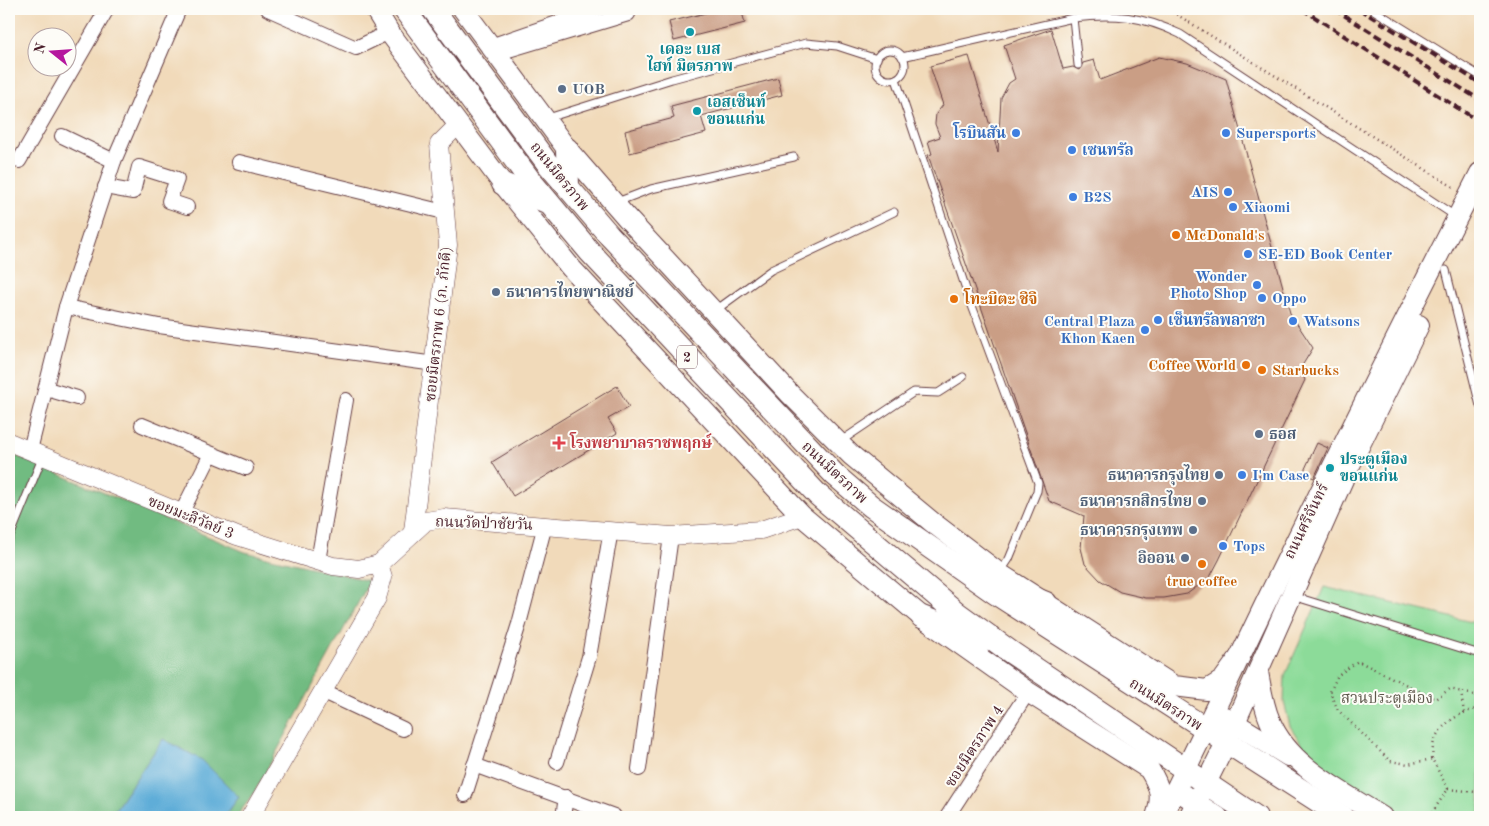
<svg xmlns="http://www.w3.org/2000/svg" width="1489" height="826" viewBox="0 0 1489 826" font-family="'Old Standard TT','Noto Serif Thai',serif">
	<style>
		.green { fill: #8cdb99; stroke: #6b7d62 }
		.forest { fill: #71bb81; stroke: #5e6d56 }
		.water { fill: #5eadd8; stroke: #546682 }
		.building { fill: #ca9e85 }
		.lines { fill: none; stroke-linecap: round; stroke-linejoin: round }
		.service-casing { stroke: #633b40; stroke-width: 9 }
		.minor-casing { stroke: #633b40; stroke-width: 16 }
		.tertiary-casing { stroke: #633b40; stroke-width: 19 }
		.secondary-casing { stroke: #633b40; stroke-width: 22 }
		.primary-casing { stroke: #633b40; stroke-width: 24 }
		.path { stroke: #633b40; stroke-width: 2.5; stroke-dasharray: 1 4; stroke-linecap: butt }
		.service { stroke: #fff; stroke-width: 7 }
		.minor { stroke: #fff; stroke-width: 14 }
		.tertiary { stroke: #fff; stroke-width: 18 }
		.secondary { stroke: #fff; stroke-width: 20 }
		.primary { stroke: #fff; stroke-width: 22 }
		.rail { stroke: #4a1f2b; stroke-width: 4; stroke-dasharray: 8 4; stroke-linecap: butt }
		.culture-dot { fill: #0f9aa8; stroke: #fdfcf7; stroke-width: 2 }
		.service-dot { fill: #5c6f8a; stroke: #fdfcf7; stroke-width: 2 }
		.shop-dot { fill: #3f7fe0; stroke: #fdfcf7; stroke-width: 2 }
		.food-dot { fill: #e8710a; stroke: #fdfcf7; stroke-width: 2 }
		.health-dot { fill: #e0444e; stroke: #fdfcf7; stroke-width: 2 }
		.labels { text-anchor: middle; stroke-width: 4; stroke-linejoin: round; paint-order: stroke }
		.shield { fill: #fdfcf7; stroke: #806168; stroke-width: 1 }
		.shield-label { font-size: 14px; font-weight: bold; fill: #4a1f2b }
		.culture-label { font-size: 15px; font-weight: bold; fill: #0d838f; stroke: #fdfcf7; text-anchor: start }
		.service-label { font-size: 15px; font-weight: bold; fill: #4e5e75; stroke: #fdfcf7; text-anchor: end }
		.shop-label { font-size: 15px; font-weight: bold; fill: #366cbe; stroke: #fdfcf7; text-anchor: start }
		.street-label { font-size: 15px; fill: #4a1f2b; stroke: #fdfcf7 }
		.food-label { font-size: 15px; font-weight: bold; fill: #c56008; stroke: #fdfcf7; text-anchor: start }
		.health-label { font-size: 15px; font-weight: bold; fill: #be3a42; stroke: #fdfcf7; text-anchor: start }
		.park-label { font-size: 15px; fill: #5e574c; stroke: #fdfcf7 }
	</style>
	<rect width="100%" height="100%" fill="#fdfcf7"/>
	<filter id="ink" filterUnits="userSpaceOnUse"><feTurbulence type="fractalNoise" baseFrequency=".02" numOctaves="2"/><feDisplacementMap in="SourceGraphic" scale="10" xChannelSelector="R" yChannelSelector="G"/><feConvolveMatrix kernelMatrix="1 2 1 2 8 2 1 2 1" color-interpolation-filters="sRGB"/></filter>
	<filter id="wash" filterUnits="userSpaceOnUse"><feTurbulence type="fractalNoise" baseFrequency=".0096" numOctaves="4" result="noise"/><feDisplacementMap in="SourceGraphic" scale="20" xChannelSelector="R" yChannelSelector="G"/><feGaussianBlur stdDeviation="1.12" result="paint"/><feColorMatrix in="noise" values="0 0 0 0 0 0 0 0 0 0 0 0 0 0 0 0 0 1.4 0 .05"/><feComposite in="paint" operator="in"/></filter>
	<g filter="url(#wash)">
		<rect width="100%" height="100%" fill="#f1daba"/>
		<polygon class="green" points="1324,587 1480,624 1480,814 1476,817 1401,817 1311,759 1290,726 1284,702 1285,675"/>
		<polygon class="forest" points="9,453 245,552 370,581 253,795 236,817 224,817 238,798 163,740 110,817 9,817"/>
		<polygon class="water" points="163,739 202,760 239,797 224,817 110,817"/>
		<g id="blocks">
			<g class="building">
				<polygon points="722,9 741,9 745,23 674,41 669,22"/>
				<polygon points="1051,29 1063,69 1073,67 1079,70 1083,63 1094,60 1100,80 1159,57 1187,63 1226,79 1290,313 1313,348 1300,369 1305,380 1219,560 1210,577 1187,594 1164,598 1146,598 1120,592 1100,580 1085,564 1081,548 1084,516 1049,501 928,155 932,154 928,141 940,137 935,124 936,114 943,105 930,66 969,56 998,152 1001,98 1009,83 1015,79 1004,45"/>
				<polygon points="778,78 782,95 701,116 706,133 630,153 625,131 674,118 671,106"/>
				<polygon points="617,386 629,407 608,419 617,433 513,496 492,462"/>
				<polygon points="1317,443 1328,448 1314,478 1303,473"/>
			</g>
		</g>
	</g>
	<g filter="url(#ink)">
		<use href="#blocks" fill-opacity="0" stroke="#633b40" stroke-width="1"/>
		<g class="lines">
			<defs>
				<g id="service">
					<polyline points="1372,9 1480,76"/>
					<polyline points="1073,18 1078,65"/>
					<circle cx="890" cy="65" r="15"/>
					<path d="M 902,57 L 1073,18 C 1115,13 1142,16 1180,34 L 1455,216"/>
					<polyline points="896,79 968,295 1038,483 1037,491 1009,559 1001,571"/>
					<polyline points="548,118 672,79 806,43 837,46 877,59"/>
					<polyline points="617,202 651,189 794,157"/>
					<polyline points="1446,270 1480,406"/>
					<polyline points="716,310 771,270 894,212"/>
					<polyline points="841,441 914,392 938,393 963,377"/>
					<polyline points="9,539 43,456"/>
					<polyline points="1293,596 1480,654"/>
				</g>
				<g id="minor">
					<polyline points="268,9 356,48 389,32"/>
					<polyline points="490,46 598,9"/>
					<polyline points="495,54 628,14"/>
					<polyline points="62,136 114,161"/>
					<polyline points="19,161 107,9"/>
					<polyline points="239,162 444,212"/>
					<polyline points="105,187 133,192 139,167 177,179 169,201 187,207"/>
					<polyline points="66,307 159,326 435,364"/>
					<polyline points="47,389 77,398"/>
					<polyline points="142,425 246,468"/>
					<polyline points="30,450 66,307 114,161 179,9"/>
					<polyline points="181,514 211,454"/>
					<polyline points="318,561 346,400"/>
					<polyline points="322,691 403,729"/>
					<polyline points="557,762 589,657 611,530"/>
					<polyline points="474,765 614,816"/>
					<polyline points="639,769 671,536"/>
					<polyline points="465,795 519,624 545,525"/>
					<polyline points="563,817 566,797"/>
					<polyline points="947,817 1028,692"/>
				</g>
				<g id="tertiary">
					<polyline points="9,442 237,536 333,566 359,569 379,564 426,521 444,518 671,536 761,530 802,516"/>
					<polyline points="413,531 448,245 439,144 458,125"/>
					<polyline points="250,817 377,598 383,577 379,564"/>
				</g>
				<g id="secondary">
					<path d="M 375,9 L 389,32 L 503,184 L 571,268 L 802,516 L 922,617 L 1028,692 L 1149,769 C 1160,787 1163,796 1156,817"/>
					<polyline points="463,9 567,149 627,218 790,394 851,455 932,522 1000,574 1174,686 1207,690 1223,680 1239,658"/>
					<path d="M 1258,672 C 1261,688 1263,705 1270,721 C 1289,767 1342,791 1382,817"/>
					<polyline points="1225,717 1288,756"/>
					<polyline points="1186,796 1218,817"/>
					<path d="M 1162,817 C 1199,744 1233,670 1269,596 C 1338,455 1408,314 1480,173"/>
					<polyline points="1189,817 1226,743 1345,475 1419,325"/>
				</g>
				<g id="primary">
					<polyline points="404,9 529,179 590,252 818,495 957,613 1012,653 1256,817"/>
					<polyline points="433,9 548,164 609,235 835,475 871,506 995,593 1343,817"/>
					<polyline points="567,149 568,187"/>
					<polyline points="503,184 547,202"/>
					<polyline points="1001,585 1046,603"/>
					<polyline points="922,617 983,641"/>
				</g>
			</defs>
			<use href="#service" class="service-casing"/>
			<use href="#minor" class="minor-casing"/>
			<use href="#tertiary" class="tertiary-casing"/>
			<use href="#secondary" class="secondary-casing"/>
			<use href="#primary" class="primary-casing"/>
			<g class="path">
				<polyline points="1168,9 1455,188"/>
				<polyline points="1461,692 1464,713"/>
				<path d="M 1432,759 C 1433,754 1432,745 1435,739 C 1441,724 1464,709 1480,709"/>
				<polyline points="1448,789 1432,759 1408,764 1390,761 1338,710 1330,692 1338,675 1358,661 1435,699 1450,689 1474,695 1480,691"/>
				<polyline points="1448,789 1476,792 1480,790"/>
				<polyline points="1429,817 1448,789"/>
			</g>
			<use href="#service" class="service"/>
			<use href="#minor" class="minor"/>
			<use href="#tertiary" class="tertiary"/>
			<use href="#secondary" class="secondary"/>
			<use href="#primary" class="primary"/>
			<g class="rail">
				<polyline points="1302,9 1480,122"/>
				<polyline points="1334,9 1480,100"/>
				<polyline points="1359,9 1480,83"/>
			</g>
		</g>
	</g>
	<g class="culture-dot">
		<circle cx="690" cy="32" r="5"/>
		<circle cx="697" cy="111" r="5"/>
		<circle cx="1330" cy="468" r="5"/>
	</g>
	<g class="service-dot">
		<circle cx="562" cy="89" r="5"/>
		<circle cx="496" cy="292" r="5"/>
		<circle cx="1259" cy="434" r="5"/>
		<circle cx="1219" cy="475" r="5"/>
		<circle cx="1202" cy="501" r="5"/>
		<circle cx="1193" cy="530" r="5"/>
		<circle cx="1185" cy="558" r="5"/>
	</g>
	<g class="shop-dot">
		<circle cx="1016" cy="133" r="5"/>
		<circle cx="1226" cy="133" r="5"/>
		<circle cx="1072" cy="150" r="5"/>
		<circle cx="1228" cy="192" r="5"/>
		<circle cx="1073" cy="197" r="5"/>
		<circle cx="1233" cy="207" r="5"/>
		<circle cx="1248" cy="254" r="5"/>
		<circle cx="1257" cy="285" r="5"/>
		<circle cx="1262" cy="298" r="5"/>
		<circle cx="1158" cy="320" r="5"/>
		<circle cx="1293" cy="321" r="5"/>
		<circle cx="1145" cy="330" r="5"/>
		<circle cx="1242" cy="475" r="5"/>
		<circle cx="1223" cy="546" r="5"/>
	</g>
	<g class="food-dot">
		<circle cx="1176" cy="235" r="5"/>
		<circle cx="954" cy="299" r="5"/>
		<circle cx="1246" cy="365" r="5"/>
		<circle cx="1262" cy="370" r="5"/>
		<circle cx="1202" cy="564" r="5"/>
	</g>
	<path class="health-dot" d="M556.5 435.5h5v5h5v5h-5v5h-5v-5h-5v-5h5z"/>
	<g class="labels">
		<rect class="shield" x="677" y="345.5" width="20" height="23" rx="4"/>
		<g class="shield-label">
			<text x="687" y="362">2</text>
		</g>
		<g class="culture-label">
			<text x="690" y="54" text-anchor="middle">เดอะ เบส<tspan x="690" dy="17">ไฮท์ มิตรภาพ</tspan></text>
			<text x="707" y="107">เอสเซ็นท์<tspan x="707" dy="17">ขอนแก่น</tspan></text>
			<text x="1340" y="464">ประตูเมือง<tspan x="1340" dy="17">ขอนแก่น</tspan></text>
		</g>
		<g class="service-label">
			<text x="572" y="94" text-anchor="start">UOB</text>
			<text x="506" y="297" text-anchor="start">ธนาคารไทยพาณิชย์</text>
			<text x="1269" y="439" text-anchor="start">ธอส</text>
			<text x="1209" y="480">ธนาคารกรุงไทย</text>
			<text x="1192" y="506">ธนาคารกสิกรไทย</text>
			<text x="1183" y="535">ธนาคารกรุงเทพ</text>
			<text x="1175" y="563">อิออน</text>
		</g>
		<g class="shop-label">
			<text x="1006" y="138" text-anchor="end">โรบินสัน</text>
			<text x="1236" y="138">Supersports</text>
			<text x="1082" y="155">เซนทรัล</text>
			<text x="1218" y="197" text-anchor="end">AIS</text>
			<text x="1083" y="202">B2S</text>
			<text x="1243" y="212">Xiaomi</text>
			<text x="1258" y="259">SE-ED Book Center</text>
			<text x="1247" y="281" text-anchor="end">Wonder<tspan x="1247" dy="17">Photo Shop</tspan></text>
			<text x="1272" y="303">Oppo</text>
			<text x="1168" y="325">เซ็นทรัลพลาซา</text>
			<text x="1135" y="326" text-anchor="end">Central Plaza<tspan x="1135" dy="17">Khon Kaen</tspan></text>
			<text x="1303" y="326">Watsons</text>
			<text x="1252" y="480">I'm Case</text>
			<text x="1233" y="551">Tops</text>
		</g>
		<g class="street-label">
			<text transform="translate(560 176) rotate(51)" y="5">ถนนมิตรภาพ</text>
			<text transform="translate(438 324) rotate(-84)" y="5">ซอยมิตรภาพ 6 (ภ. ภักดี)</text>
			<text transform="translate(835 472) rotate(43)" y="5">ถนนมิตรภาพ</text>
			<text transform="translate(191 517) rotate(22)" y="5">ซอยมะลิวัลย์ 3</text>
			<text transform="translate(1306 521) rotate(-64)" y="5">ถนนศรีจันทร์</text>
			<text transform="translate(484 523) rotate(2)" y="5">ถนนวัดป่าชัยวัน</text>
			<text transform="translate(1166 704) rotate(33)" y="5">ถนนมิตรภาพ</text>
			<text transform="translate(974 746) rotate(-57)" y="5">ซอยมิตรภาพ 4</text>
		</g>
		<g class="food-label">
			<text x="1186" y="240">McDonald's</text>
			<text x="964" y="304">โทะบิตะ ชิจิ</text>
			<text x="1236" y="370" text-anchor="end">Coffee World</text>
			<text x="1272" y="375">Starbucks</text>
			<text x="1202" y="586" text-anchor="middle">true coffee</text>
		</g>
		<g class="health-label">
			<text x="570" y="448">โรงพยาบาลราชพฤกษ์</text>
		</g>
		<g class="park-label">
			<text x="1387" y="703">สวนประตูเมือง</text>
		</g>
	</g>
	<rect width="1489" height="826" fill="none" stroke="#fdfcf7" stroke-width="30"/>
	<g transform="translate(52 52) rotate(287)"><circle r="24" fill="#fdfcf7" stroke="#b5a4a5"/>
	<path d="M0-4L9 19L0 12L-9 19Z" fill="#b5179e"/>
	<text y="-8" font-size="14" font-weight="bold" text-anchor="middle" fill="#4a1f2b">N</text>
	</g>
</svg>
